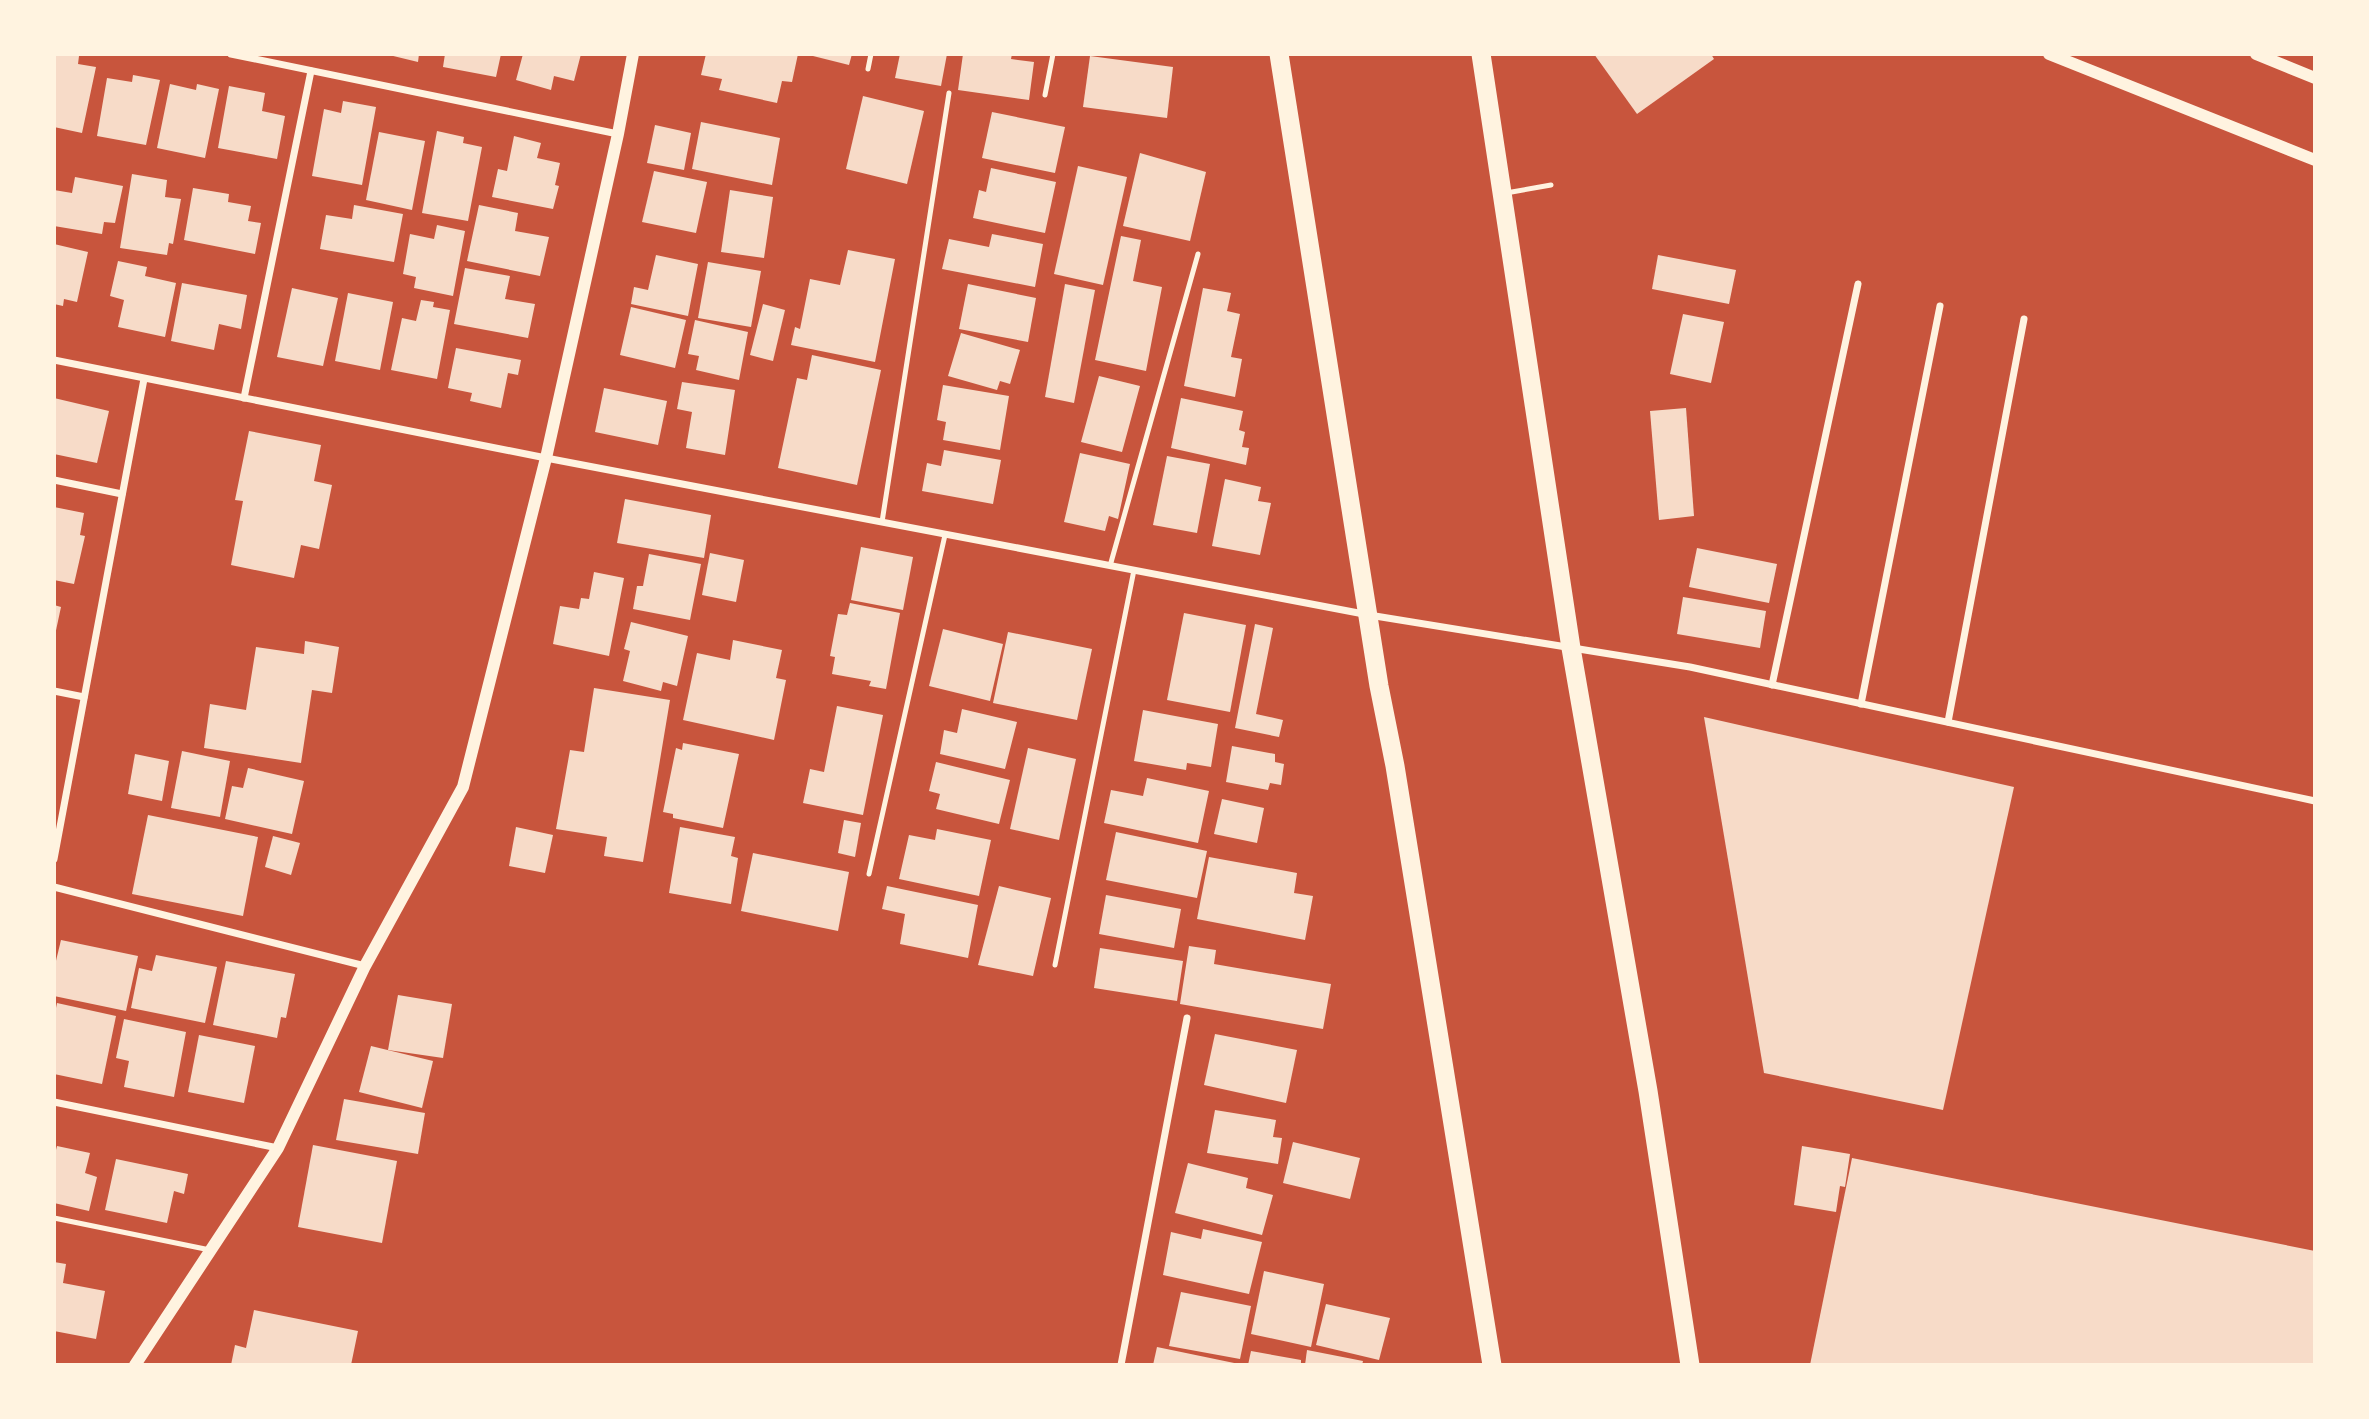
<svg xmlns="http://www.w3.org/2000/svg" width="2369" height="1419" viewBox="0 0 2369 1419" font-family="'IBM Plex Sans',sans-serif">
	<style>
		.building { fill: #f7dbc8 }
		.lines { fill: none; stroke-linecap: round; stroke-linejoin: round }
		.service { stroke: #fff3e0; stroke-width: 5 }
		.minor { stroke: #fff3e0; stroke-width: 7 }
		.tertiary { stroke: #fff3e0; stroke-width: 12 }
		.trunk { stroke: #fff3e0; stroke-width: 19 }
	</style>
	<rect width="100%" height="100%" fill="#c8553d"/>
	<g class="building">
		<polygon points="54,54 79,56 78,64 96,67 82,133 54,127"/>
		<polygon points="385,54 419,54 418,62"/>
		<polygon points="445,54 501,54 496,77 443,67"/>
		<polygon points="523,54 581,54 574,81 554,76 551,90 516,80"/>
		<polygon points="706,54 798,54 792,82 782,81 777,103 719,90 722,79 701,75"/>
		<polygon points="805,54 852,54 849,65"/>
		<polygon points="900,54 947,54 941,86 895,78"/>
		<polygon points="963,54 1012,54 1011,59 1034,62 1029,100 958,90"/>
		<polygon points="1594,54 1711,54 1714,59 1637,114"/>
		<polygon points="1090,56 1173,67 1167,118 1083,107"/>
		<polygon points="133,75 160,80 146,145 97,136 107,78 132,82"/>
		<polygon points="170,84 196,90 197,84 219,89 205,158 157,148"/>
		<polygon points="229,86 265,93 262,111 285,116 277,159 218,148"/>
		<polygon points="863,96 924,111 907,184 846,169"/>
		<polygon points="343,101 376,107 362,185 312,176 324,109 341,113"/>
		<polygon points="992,112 1065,127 1055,173 982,158"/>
		<polygon points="701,122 780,138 772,185 692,169"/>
		<polygon points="655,125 691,133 684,170 647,163"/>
		<polygon points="437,131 464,137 463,143 482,147 468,221 422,213"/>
		<polygon points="379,132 425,141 412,210 366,200"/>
		<polygon points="514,136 541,143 537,158 560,163 555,185 559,186 553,209 492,197 498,169 507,171"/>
		<polygon points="1140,153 1206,172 1190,241 1123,226"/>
		<polygon points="1078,166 1127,177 1103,285 1054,274"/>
		<polygon points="991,168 1056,182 1045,233 973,218 979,190 986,192"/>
		<polygon points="654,171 707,182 696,233 642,222"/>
		<polygon points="132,174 167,180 165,197 181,199 173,244 169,243 167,255 120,248"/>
		<polygon points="75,177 123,186 115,223 104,222 102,234 54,226 54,190 72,193"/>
		<polygon points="193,188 229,194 228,202 251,206 248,221 261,223 255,254 184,240"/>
		<polygon points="730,190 773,197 764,258 721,252"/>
		<polygon points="354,205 403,214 394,262 320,249 326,215 352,219"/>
		<polygon points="479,205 518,213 515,231 549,237 540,276 467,261"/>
		<polygon points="437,225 465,231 453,296 414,288 416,277 403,274 410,234 434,239"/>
		<polygon points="992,234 1043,244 1035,287 942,269 949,239 989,247"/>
		<polygon points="1121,236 1141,240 1133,281 1162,287 1146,371 1095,360"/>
		<polygon points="54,244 88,252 77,302 64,299 63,306 54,304"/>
		<polygon points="848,250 895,259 875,362 791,345 795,327 800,329 810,279 840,285"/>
		<polygon points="656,255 698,264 688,316 631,304 634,287 648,290"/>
		<polygon points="1658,255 1736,270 1729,304 1652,289"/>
		<polygon points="118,261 147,267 145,276 176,283 165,337 118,327 124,300 110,296"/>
		<polygon points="708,262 761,271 751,327 698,318"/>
		<polygon points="465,268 510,276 505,299 535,304 528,338 454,324"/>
		<polygon points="182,283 247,295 241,329 219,324 214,350 171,341"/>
		<polygon points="968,284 1036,298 1028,342 959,329"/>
		<polygon points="1065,284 1095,290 1074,403 1045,397"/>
		<polygon points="292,288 338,298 323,366 277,357"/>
		<polygon points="1203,288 1231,293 1227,311 1240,314 1231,357 1242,359 1235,397 1184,386"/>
		<polygon points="348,293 393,302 380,370 335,361"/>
		<polygon points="421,300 434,302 433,307 450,310 437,379 391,370 402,318 416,321"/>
		<polygon points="763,304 785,310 773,361 750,355"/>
		<polygon points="631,307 686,320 675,368 620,355"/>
		<polygon points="1683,314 1724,322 1711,383 1670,374"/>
		<polygon points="695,320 748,332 739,380 696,370 699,356 688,354"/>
		<polygon points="961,333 1020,350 1010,384 1000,381 997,390 948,376"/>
		<polygon points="456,348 521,360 518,375 508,373 501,408 470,401 472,393 448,388"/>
		<polygon points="812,355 881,370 857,485 778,468 797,378 807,380"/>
		<polygon points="1099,376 1140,386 1122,452 1081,442"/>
		<polygon points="682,382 735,390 725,455 686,448 692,412 677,409"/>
		<polygon points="943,385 1009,396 1000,450 943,440 946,422 937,420"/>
		<polygon points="604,388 667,401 658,445 595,432"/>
		<polygon points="54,398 109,411 97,463 54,454"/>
		<polygon points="1181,398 1243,411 1239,430 1245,432 1242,447 1249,448 1246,465 1171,448"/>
		<polygon points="1686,408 1694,516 1659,520 1650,411"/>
		<polygon points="249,431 321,445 314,481 332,485 319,549 301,545 294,578 231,565 243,501 235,500"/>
		<polygon points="944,450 1001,460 993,504 922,491 927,463 941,466"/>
		<polygon points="1080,453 1130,464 1118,519 1109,516 1105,531 1064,522"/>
		<polygon points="1167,456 1210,464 1197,533 1153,525"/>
		<polygon points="1225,479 1261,487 1258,501 1271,503 1260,555 1212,546"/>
		<polygon points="625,499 711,515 704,558 617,543"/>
		<polygon points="54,507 84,513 80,535 85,536 74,584 54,580"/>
		<polygon points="861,547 913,557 903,610 851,600"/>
		<polygon points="1697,548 1777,564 1769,603 1689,587"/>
		<polygon points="710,553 744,560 736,602 702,595"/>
		<polygon points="649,554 701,564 690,620 633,609 637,586 643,586"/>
		<polygon points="594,572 624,578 609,656 553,644 560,606 579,609 581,598 589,599"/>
		<polygon points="1683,597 1766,611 1760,648 1677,634"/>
		<polygon points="850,603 900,613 886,689 869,686 871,681 832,674 835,657 830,656 838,614 847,615"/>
		<polygon points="54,605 61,607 55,635 54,635"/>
		<polygon points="1184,613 1246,625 1230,712 1167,700"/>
		<polygon points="631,622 688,636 677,686 663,682 661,691 623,681 630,651 624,649"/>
		<polygon points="1255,624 1273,628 1256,714 1283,720 1279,737 1235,728"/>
		<polygon points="943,629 1003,644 990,701 929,686"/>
		<polygon points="1008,632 1092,649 1077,720 993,703"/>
		<polygon points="733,640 782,650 776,678 786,680 774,740 683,720 697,653 730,660"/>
		<polygon points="305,641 339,647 332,693 312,690 301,763 204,748 210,704 246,710 256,647 304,654"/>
		<polygon points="594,688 670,700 643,862 604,856 607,837 556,829 570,750 584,752"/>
		<polygon points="837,706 883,715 863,815 803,803 810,769 824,772"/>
		<polygon points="962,709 1017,722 1005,769 940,754 944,730 957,733"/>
		<polygon points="1143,710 1218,724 1211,767 1187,763 1186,770 1134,761"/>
		<polygon points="1704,717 2014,787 1943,1110 1764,1073"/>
		<polygon points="683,743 739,754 723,828 673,818 673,814 663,812 676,748 682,750"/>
		<polygon points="1232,746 1275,754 1275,762 1284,764 1281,785 1270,783 1268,790 1226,782"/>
		<polygon points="1028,748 1076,759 1059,840 1010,829"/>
		<polygon points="182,751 230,761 220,817 171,808"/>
		<polygon points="135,754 169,761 162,801 128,794"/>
		<polygon points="936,762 1010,780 999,824 936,809 940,794 929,791"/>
		<polygon points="248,768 304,781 292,834 225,819 232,786 243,788"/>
		<polygon points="1147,778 1209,791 1198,843 1104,823 1111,790 1143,796"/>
		<polygon points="1222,799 1264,808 1257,843 1214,834"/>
		<polygon points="148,815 258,837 243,916 132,894"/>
		<polygon points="844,820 861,823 855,857 838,853"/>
		<polygon points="516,827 553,835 545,873 509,866"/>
		<polygon points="680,827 735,837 731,856 738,858 731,904 669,893"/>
		<polygon points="937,829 991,840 979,896 899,879 909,835 935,840"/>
		<polygon points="1116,832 1207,851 1197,898 1106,880"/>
		<polygon points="273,836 300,843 291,875 265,867"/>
		<polygon points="753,853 849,872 838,931 741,911"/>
		<polygon points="1209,857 1297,873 1294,893 1313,896 1305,940 1197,919"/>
		<polygon points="887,886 978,905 968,958 900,944 905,914 882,909"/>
		<polygon points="999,886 1051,898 1033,976 978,965"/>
		<polygon points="1106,895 1181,909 1174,948 1099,934"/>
		<polygon points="61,940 138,956 126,1011 54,996 54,969"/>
		<polygon points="1189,946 1216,950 1214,964 1331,984 1323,1029 1180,1004"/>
		<polygon points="1100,948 1183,961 1177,1001 1094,988"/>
		<polygon points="156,955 217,967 205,1023 131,1008 139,968 152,971"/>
		<polygon points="226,961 295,974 286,1018 281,1017 277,1038 213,1025"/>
		<polygon points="398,995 452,1004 443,1058 388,1050"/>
		<polygon points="57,1003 116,1016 102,1084 54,1074 54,1018"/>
		<polygon points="124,1019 186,1032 174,1097 124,1087 129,1061 116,1058"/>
		<polygon points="1215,1034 1297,1050 1286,1103 1204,1085"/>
		<polygon points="199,1035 255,1046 244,1103 188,1092"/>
		<polygon points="371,1046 433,1061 422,1108 359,1092"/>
		<polygon points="344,1099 425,1113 418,1154 336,1140"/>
		<polygon points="1215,1110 1276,1120 1273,1137 1282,1138 1278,1164 1207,1153"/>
		<polygon points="1293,1142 1360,1158 1350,1199 1283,1183"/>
		<polygon points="313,1145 397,1161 382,1243 298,1227"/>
		<polygon points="57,1146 90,1153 85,1173 97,1177 89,1211 54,1203 54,1158"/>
		<polygon points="1802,1146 1850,1154 1845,1187 1840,1186 1836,1212 1794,1205"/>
		<polygon points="1852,1158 2315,1251 2315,1365 1810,1365"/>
		<polygon points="116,1159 188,1174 184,1194 174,1191 167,1223 105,1210"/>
		<polygon points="1188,1163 1248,1178 1246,1188 1273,1195 1262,1235 1175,1213"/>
		<polygon points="1203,1229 1262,1242 1249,1294 1163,1275 1171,1232 1201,1239"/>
		<polygon points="54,1262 66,1264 63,1283 105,1291 96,1339 54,1331"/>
		<polygon points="1264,1271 1324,1284 1311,1347 1251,1334"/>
		<polygon points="1181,1292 1251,1306 1240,1359 1169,1346"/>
		<polygon points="1326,1304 1390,1318 1379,1360 1316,1345"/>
		<polygon points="254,1310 358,1331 351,1365 231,1365 235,1345 246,1348"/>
		<polygon points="1157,1347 1239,1364 1239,1365 1153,1365"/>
		<polygon points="1307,1350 1363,1361 1362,1365 1305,1365"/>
		<polygon points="1251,1351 1301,1360 1301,1365 1248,1365"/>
	</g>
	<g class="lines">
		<g class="service">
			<polyline points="868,69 871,54"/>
			<polyline points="1045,95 1053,54"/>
			<polyline points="1506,193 1551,185"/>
			<polyline points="882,522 949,93"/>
			<polyline points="1110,566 1198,254"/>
			<polyline points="869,874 945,535"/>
			<polyline points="1055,965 1134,570"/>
			<polyline points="54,1218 210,1250"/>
		</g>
		<g class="minor">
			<polyline points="231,54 618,134"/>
			<polyline points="54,360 546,458 1369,615 1690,667 2315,801"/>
			<polyline points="244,398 311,71"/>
			<polyline points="54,480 122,494"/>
			<polyline points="1772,685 1858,284"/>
			<polyline points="54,691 84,697"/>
			<polyline points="1861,704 1940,306"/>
			<polyline points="1948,722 2024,319"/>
			<polyline points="54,859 144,379"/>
			<polyline points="54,887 365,966"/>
			<polyline points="54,1102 278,1148"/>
			<polyline points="1121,1365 1187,1018"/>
		</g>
		<g class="tertiary">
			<polyline points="2049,54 2315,160"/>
			<polyline points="2256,54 2315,78"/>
			<polyline points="135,1365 278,1148 365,966 463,787 546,458 618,134 633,54"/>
		</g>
		<g class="trunk">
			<polyline points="1279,54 1379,686 1395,766 1492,1365"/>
			<polyline points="1481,54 1571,648 1648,1091 1690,1365"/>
		</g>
	</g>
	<rect width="2369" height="1419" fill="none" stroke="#fff3e0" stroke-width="112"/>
</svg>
